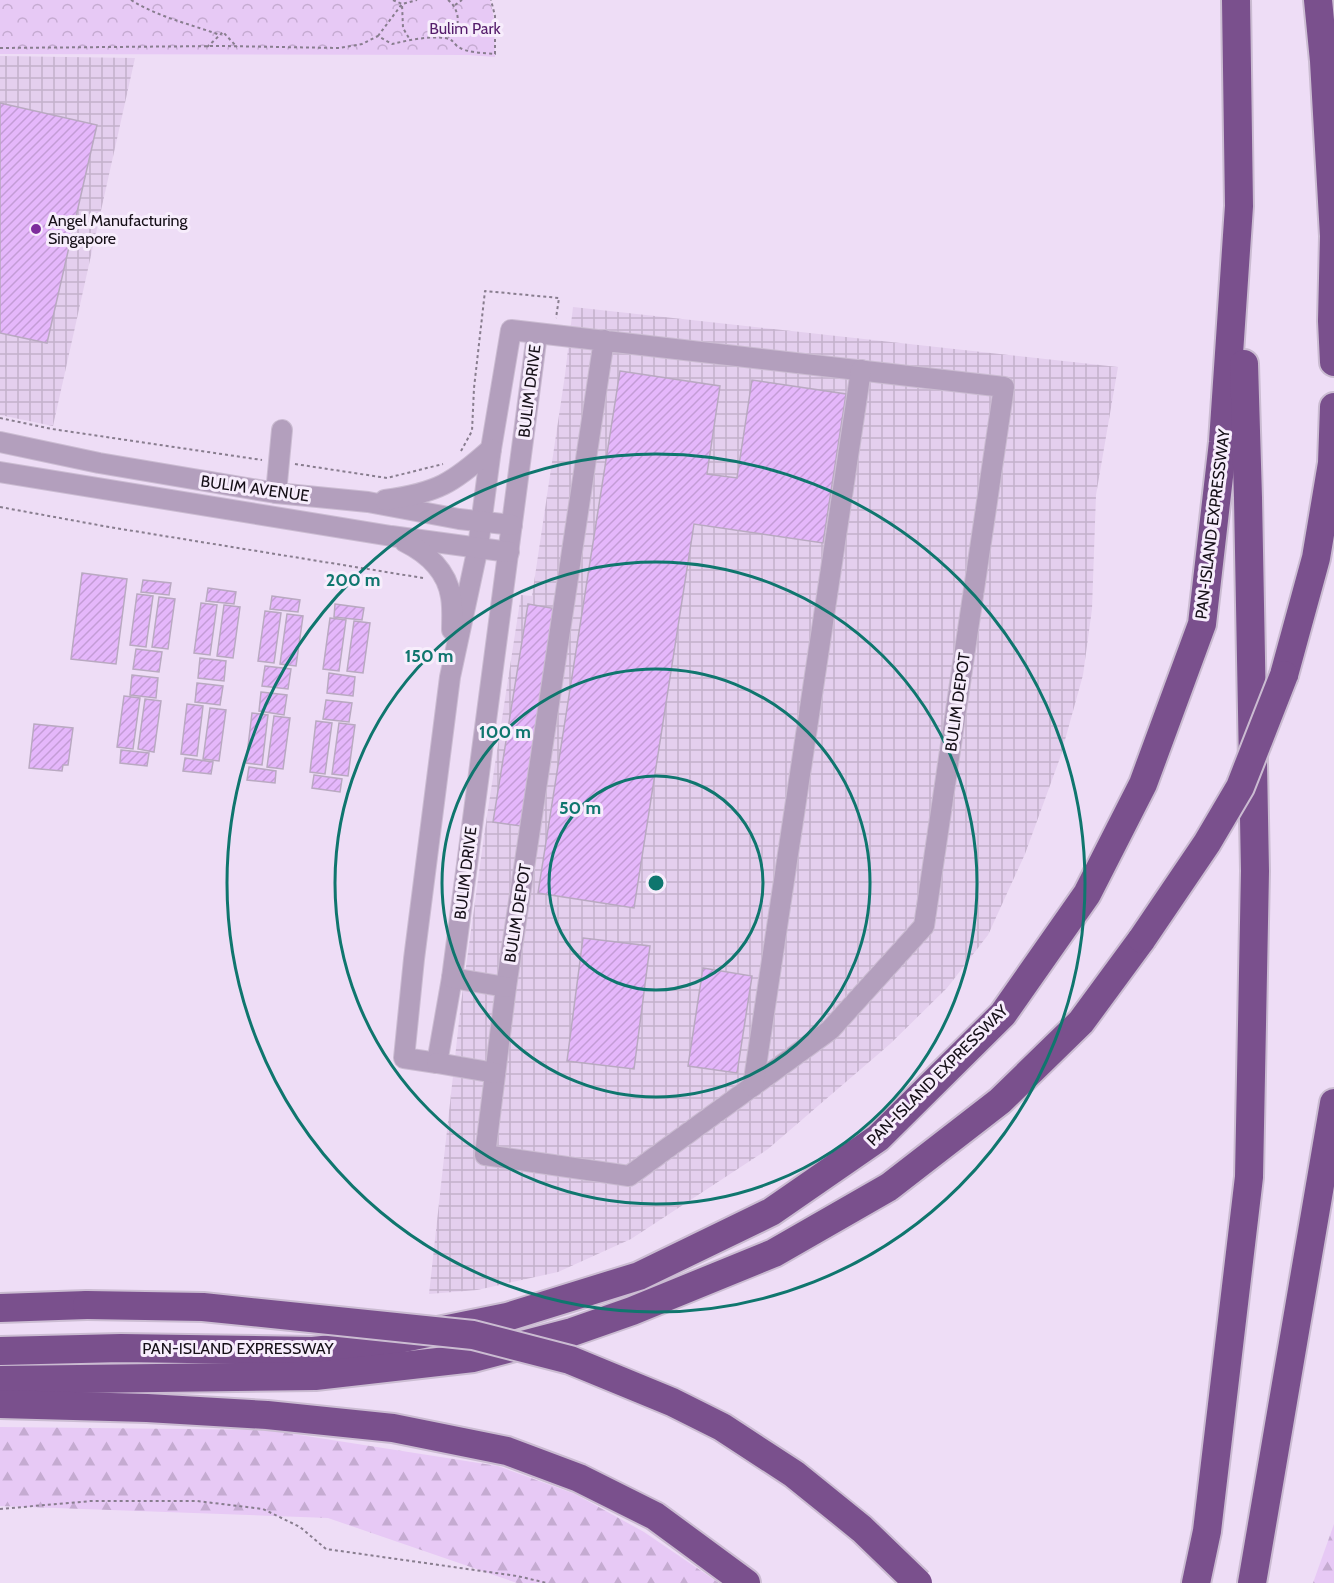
<svg xmlns="http://www.w3.org/2000/svg" width="1334" height="1583" viewBox="0 0 1334 1583" font-family="Cabin,sans-serif">
	<style>
		.industrial { fill: url(#industrial-grid) }
		.forest { fill: url(#forest-firs) }
		.park { fill: url(#park-crowns) }
		.building { fill: url(#building-hatch); stroke: #b9a9c1; stroke-width: 1.5 }
		.lines { fill: none; stroke-linecap: round; stroke-linejoin: round }
		.minor-casing { stroke: #cbbcd2; stroke-width: 22 }
		.highway-casing { stroke: #cbbcd2; stroke-width: 32 }
		.path { stroke: #887d8e; stroke-width: 2; stroke-dasharray: 3 3; stroke-linecap: butt }
		.minor { stroke: #b39fbd; stroke-width: 20 }
		.highway { stroke: #7a508d; stroke-width: 28 }
		.highway-bridge-casing { stroke: #cbbcd2; stroke-width: 32; stroke-linecap: butt }
		.highway-bridge { stroke: #7a508d; stroke-width: 28 }
		.ring { fill: none; stroke: #0f766e; stroke-width: 3 }
		.poi-dot { fill: #7d2c9c; stroke: #f7edfc; stroke-width: 2 }
		.labels { text-anchor: middle; stroke-width: 6; stroke-linejoin: round; paint-order: stroke }
		.park-label { font-size: 16px; fill: #551d6b; stroke: #f7edfc }
		.poi-label { font-size: 16px; fill: #150f17; stroke: #f7edfc; text-anchor: start }
		.street-label { font-size: 16px; fill: #150f17; stroke: #f7edfc }
		.centre { fill: #0f766e; stroke: #f7edfc; stroke-width: 3 }
		.ring-label { font-size: 18px; text-anchor: middle; font-weight: bold; fill: #0f766e; stroke: #f7edfc; stroke-width: 6; stroke-linejoin: round; paint-order: stroke }
	</style>
	<defs>
		<pattern id="industrial-grid" width="8" height="8" patternUnits="userSpaceOnUse" patternTransform="scale(1.5)"><rect width="8" height="8" fill="#e4cfee"/><path d="M0 4h8M4 0v8" fill="none" stroke="#c3b1cb"/></pattern>
		<pattern id="forest-firs" width="22" height="20" patternUnits="userSpaceOnUse" patternTransform="scale(1.5)"><rect width="22" height="20" fill="#e7c9f5"/><path d="M5 1l3.5 6h-7zM16 11l3.5 6h-7z" fill="#c5abd1"/></pattern>
		<pattern id="park-crowns" width="20" height="18" patternUnits="userSpaceOnUse" patternTransform="scale(1.5)"><rect width="20" height="18" fill="#e7c9f5"/><path d="M2 6a3 3 0 1 1 6 0M12 15a3 3 0 1 1 6 0" fill="none" stroke="#c5abd1"/></pattern>
		<pattern id="building-hatch" width="6" height="6" patternUnits="userSpaceOnUse" patternTransform="scale(1.5)"><rect width="6" height="6" fill="#e5b7fb"/><path d="M-1 1l2-2M0 6l6-6M5 7l2-2" fill="none" stroke="#c49cd6"/></pattern>
	</defs>
	<rect width="100%" height="100%" fill="#eeddf6"/>
	<g class="industrial">
		<polygon points="0,56 135,58 53,426 0,415"/>
		<polygon points="573,307 1118,367 1096,495 1092,609 1083,675 1060,758 1025,854 988,935 947,988 890,1044 768,1149 631,1239 558,1272 477,1290 429,1294 461,1003 485,829 521,595 532,596 565,375"/>
	</g>
	<g class="forest">
		<polygon points="0,1427 268,1430 498,1466 575,1494 644,1532 719,1583 517,1583 328,1518 0,1506"/>
		<polygon points="1334,1524 1334,1583 1313,1583"/>
	</g>
	<polygon class="park" points="0,0 490,0 494,19 495,57 469,55 0,54"/>
	<g class="building">
		<polygon points="0,103 97,125 47,343 0,333"/>
		<polygon points="620,371 720,386 707,474 737,478 752,380 846,394 823,543 694,524 634,908 538,893"/>
		<polygon points="82,573 127,579 116,664 71,659"/>
		<polygon points="143,580 171,583 169,595 141,592"/>
		<polygon points="208,588 236,592 234,604 206,601"/>
		<polygon points="137,594 153,596 146,647 130,645"/>
		<polygon points="272,596 300,600 298,612 270,609"/>
		<polygon points="159,597 175,599 168,649 152,647"/>
		<polygon points="201,603 217,605 210,655 194,653"/>
		<polygon points="335,604 364,608 362,620 334,617"/>
		<polygon points="528,604 557,609 521,826 493,822"/>
		<polygon points="224,605 240,607 233,658 217,656"/>
		<polygon points="265,611 281,613 274,663 258,661"/>
		<polygon points="287,614 303,616 296,666 280,664"/>
		<polygon points="330,618 346,620 339,671 323,669"/>
		<polygon points="354,621 370,623 363,673 347,671"/>
		<polygon points="136,649 162,652 159,672 133,669"/>
		<polygon points="200,658 226,661 224,681 198,678"/>
		<polygon points="265,666 291,669 288,689 262,686"/>
		<polygon points="329,673 355,677 353,696 327,693"/>
		<polygon points="132,675 158,678 156,698 130,695"/>
		<polygon points="197,683 223,686 220,705 195,702"/>
		<polygon points="261,692 287,695 284,715 259,711"/>
		<polygon points="124,696 140,698 133,749 117,747"/>
		<polygon points="145,699 161,701 154,752 138,749"/>
		<polygon points="326,700 352,703 349,722 323,719"/>
		<polygon points="187,704 203,706 197,756 181,754"/>
		<polygon points="210,708 226,710 219,761 203,759"/>
		<polygon points="252,713 268,715 262,765 246,763"/>
		<polygon points="274,716 290,718 283,769 267,767"/>
		<polygon points="316,721 332,723 325,774 310,772"/>
		<polygon points="339,723 355,725 348,776 332,774"/>
		<polygon points="34,724 73,728 68,765 63,765 62,771 29,768"/>
		<polygon points="121,750 149,753 147,766 120,763"/>
		<polygon points="185,758 213,762 211,774 183,771"/>
		<polygon points="249,767 276,771 275,783 247,780"/>
		<polygon points="314,775 342,779 340,792 312,788"/>
		<polygon points="583,938 650,946 634,1069 567,1061"/>
		<polygon points="703,968 752,976 737,1073 688,1066"/>
	</g>
	<g class="lines">
		<defs>
			<g id="minor">
				<polyline points="537,334 452,978 437,1063 404,1058 414,959 450,677 478,547 491,449 511,330 1004,387 924,926 830,1030 629,1176 485,1155 506,987 604,340"/>
				<polyline points="0,442 99,463 276,493 368,502 459,519 512,525"/>
				<polyline points="0,472 391,536 509,552"/>
				<polyline points="276,493 282,430"/>
				<path d="M 385,500 C 437,493 453,483 491,449"/>
				<path d="M 405,542 C 427,553 447,571 451,597 C 453,608 452,620 452,630"/>
				<polyline points="452,978 506,987"/>
				<polyline points="437,1063 495,1073"/>
				<polyline points="753,1086 861,370"/>
			</g>
			<g id="highway">
				<polyline points="1318,0 1324,61 1334,236 1332,321 1334,362"/>
				<polyline points="1284,675 1316,558 1332,463 1334,407"/>
				<polyline points="0,1308 87,1305"/>
				<polyline points="0,1351 121,1348 313,1351 369,1345 507,1317 639,1276 771,1212 878,1138 1003,1014 1087,894 1143,784 1202,624 1223,442 1239,206 1236,0"/>
				<polyline points="0,1380 315,1376 473,1358 572,1332 632,1311 774,1253 889,1187 1000,1101 1081,1022 1142,939"/>
				<polyline points="0,1404 147,1408 267,1415 393,1428 507,1451 579,1478 655,1516 746,1583"/>
				<polyline points="1196,1583 1207,1531 1249,1177 1255,871 1248,498 1244,364"/>
				<polyline points="1252,1583 1334,1103"/>
			</g>
		</defs>
		<use href="#minor" class="minor-casing"/>
		<use href="#highway" class="highway-casing"/>
		<g class="path">
			<path d="M 131,0 C 158,17 190,24 220,35 L 223,32 L 237,47"/>
			<polyline points="393,0 402,4 403,28 410,40"/>
			<path d="M 448,0 C 460,9 462,29 448,37"/>
			<polyline points="455,5 462,0"/>
			<polyline points="378,36 402,4 417,0"/>
			<polyline points="207,47 220,35"/>
			<path d="M 0,48 L 222,46 L 339,48 L 362,44 L 378,36 L 392,44 C 409,40 428,36 445,38 C 452,39 453,42 457,46 C 466,53 484,53 495,54 L 495,16 L 491,0"/>
			<polyline points="0,418 52,429 262,460"/>
			<polyline points="461,451 472,431 474,388 485,291 559,298 556,318"/>
			<polyline points="295,464 387,478 443,464"/>
			<polyline points="0,507 109,527 423,578"/>
			<polyline points="0,1509 91,1501 197,1501 263,1509 300,1527 326,1549 517,1576 547,1583"/>
		</g>
		<use href="#minor" class="minor"/>
		<use href="#highway" class="highway"/>
		<defs>
			<g id="highway-bridge">
				<polyline points="1142,939 1207,843 1240,787 1284,675"/>
				<polyline points="87,1305 203,1307 473,1335 570,1360 672,1402 722,1427 794,1474 862,1529 918,1583"/>
			</g>
		</defs>
		<use href="#highway-bridge" class="highway-bridge-casing"/>
		<use href="#highway-bridge" class="highway-bridge"/>
	</g>
	<g class="ring">
		<circle cx="656" cy="883" r="107"/>
		<circle cx="656" cy="883" r="214"/>
		<circle cx="656" cy="883" r="321"/>
		<circle cx="656" cy="883" r="429"/>
	</g>
	<circle class="poi-dot" cx="36" cy="229" r="6"/>
	<g class="labels">
		<g class="park-label">
			<text x="465" y="34">Bulim Park</text>
		</g>
		<g class="poi-label">
			<text x="48" y="226">Angel Manufacturing<tspan x="48" dy="18">Singapore</tspan></text>
		</g>
		<g class="street-label">
			<text transform="translate(529 391) rotate(-83)" y="6">BULIM DRIVE</text>
			<text transform="translate(255 488) rotate(8)" y="6">BULIM AVENUE</text>
			<text transform="translate(1212 524) rotate(-83)" y="6">PAN-ISLAND EXPRESSWAY</text>
			<text transform="translate(957 702) rotate(-82)" y="6">BULIM DEPOT</text>
			<text transform="translate(465 873) rotate(-83)" y="6">BULIM DRIVE</text>
			<text transform="translate(517 913) rotate(-81)" y="6">BULIM DEPOT</text>
			<text transform="translate(937 1075) rotate(-45)" y="6">PAN-ISLAND EXPRESSWAY</text>
			<text x="238" y="1354">PAN-ISLAND EXPRESSWAY</text>
		</g>
	</g>
	<circle cx="656" cy="883" r="9" class="centre"/>
	<g class="ring-label">
		<text x="353" y="586">200 m</text>
		<text x="429" y="662">150 m</text>
		<text x="505" y="738">100 m</text>
		<text x="580" y="814">50 m</text>
	</g>
</svg>
